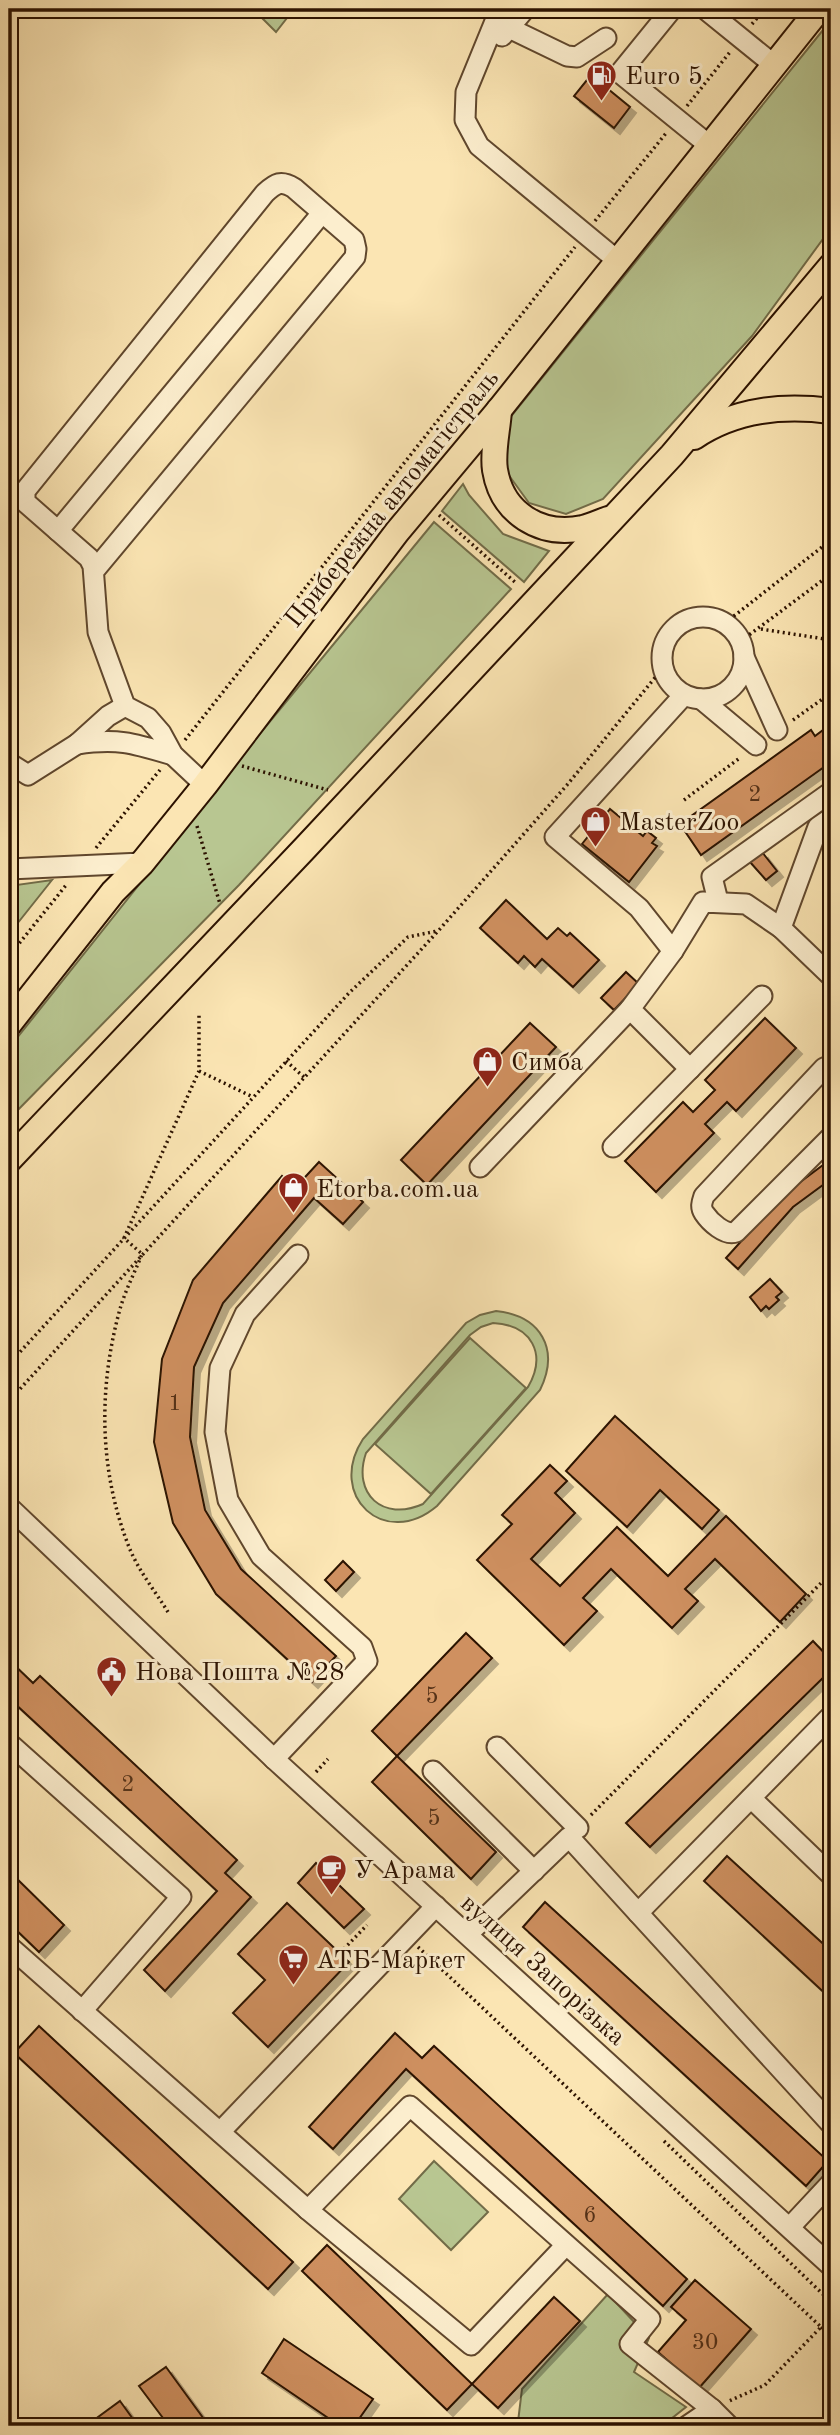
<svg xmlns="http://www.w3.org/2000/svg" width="840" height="2435" viewBox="0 0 840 2435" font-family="'Old Standard TT',serif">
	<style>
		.green { fill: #b8c691; stroke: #726c48; stroke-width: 2; fill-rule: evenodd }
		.building { fill: #cf9060; stroke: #2c1200; stroke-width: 2; filter: url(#shadow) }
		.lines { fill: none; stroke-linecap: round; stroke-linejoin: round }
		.minor-casing { stroke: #60472d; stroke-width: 23 }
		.major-casing { stroke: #2c1200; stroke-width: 28 }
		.path { stroke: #2c1200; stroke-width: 3.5; stroke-dasharray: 2 3.5; stroke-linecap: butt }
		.minor { stroke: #fceece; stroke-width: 19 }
		.major { stroke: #fbe5b3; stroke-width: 24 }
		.labels { text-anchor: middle; stroke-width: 6; stroke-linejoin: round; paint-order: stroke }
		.number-label { font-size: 23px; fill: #553218 }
		.poi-label { font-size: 26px; fill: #2c1200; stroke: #fceece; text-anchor: start }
		.street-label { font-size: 26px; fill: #2c1200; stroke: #fceece }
	</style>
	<defs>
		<filter id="shadow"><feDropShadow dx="6" dy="6" stdDeviation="0" flood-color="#0004"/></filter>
	</defs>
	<rect width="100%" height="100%" fill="#fbe5b3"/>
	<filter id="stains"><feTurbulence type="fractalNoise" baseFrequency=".00286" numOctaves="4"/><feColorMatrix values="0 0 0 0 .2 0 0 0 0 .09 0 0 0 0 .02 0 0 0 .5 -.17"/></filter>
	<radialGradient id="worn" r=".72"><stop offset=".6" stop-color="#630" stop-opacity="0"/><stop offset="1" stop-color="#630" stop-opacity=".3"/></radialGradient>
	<g class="green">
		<polygon points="253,9 294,9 276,32"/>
		<polygon points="831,28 831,228 752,336 603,499 566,514 529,503 505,470 508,420 823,30"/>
		<polygon points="463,484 469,495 503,534 549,551 524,582 442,511"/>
		<polygon points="434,522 511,589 239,885 9,1119 9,1048 235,764"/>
		<polygon points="52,880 9,934 9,886"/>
		<path d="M 496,1311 C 541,1316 560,1349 540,1390 L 437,1506 C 385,1550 326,1496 363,1439 L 466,1323 L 480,1315 ZM 493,1323 C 532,1325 547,1354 528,1387 L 423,1504 C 383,1522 352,1494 366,1453 L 470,1335 L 481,1327 Z"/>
		<polygon points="470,1338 526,1388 431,1494 375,1444"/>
		<polygon points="434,2161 488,2212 451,2250 399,2199"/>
		<polygon points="608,2294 649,2338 634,2372 686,2407 662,2426 522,2426 518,2422 522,2389"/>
	</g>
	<g class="building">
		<polygon points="591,75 630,107 614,128 574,96"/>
		<polygon points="831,724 831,762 701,855 680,824 811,730 815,736"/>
		<polygon points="610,809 643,836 647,831 656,838 652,843 657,846 629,882 582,844"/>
		<polygon points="762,852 777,871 766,880 750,862"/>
		<polygon points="506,900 547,939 558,928 567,936 570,933 599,960 573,987 542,959 535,967 524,956 518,963 480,928"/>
		<polygon points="626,972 639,984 614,1010 601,998"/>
		<polygon points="765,1018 796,1048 736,1111 727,1102 705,1124 714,1133 656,1192 625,1161 683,1102 693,1112 715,1090 705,1080"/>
		<polygon points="530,1023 556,1047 427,1185 401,1160"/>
		<polygon points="831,1159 831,1179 793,1207 738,1269 726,1258 783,1195"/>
		<polygon points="319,1162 363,1202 343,1224 314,1198 223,1303 194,1367 190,1437 205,1510 241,1569 336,1656 312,1682 216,1594 173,1523 154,1442 162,1359 193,1280 282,1176 295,1188"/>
		<polygon points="770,1279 782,1292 776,1297 779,1300 769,1309 766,1306 761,1311 750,1297"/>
		<polygon points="615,1416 719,1510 702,1529 660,1490 627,1527 566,1471"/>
		<polygon points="550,1465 567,1481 555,1493 575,1513 531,1559 560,1586 617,1527 668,1576 726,1516 806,1594 780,1622 715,1559 685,1589 698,1601 672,1628 611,1569 583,1598 597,1611 564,1645 477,1560 512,1524 502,1515"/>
		<polygon points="343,1561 354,1572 336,1591 325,1580"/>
		<polygon points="466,1633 492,1658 397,1756 372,1731"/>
		<polygon points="813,1641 831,1660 831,1670 650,1847 626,1823"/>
		<polygon points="9,1660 33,1683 40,1676 237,1860 225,1873 251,1897 165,1991 144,1970 217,1891 13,1702 9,1706"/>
		<polygon points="397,1756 496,1852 471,1879 372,1782"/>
		<polygon points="727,1856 831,1951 831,1999 704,1881"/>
		<polygon points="316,1863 364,1909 344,1928 298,1883"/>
		<polygon points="9,1871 64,1925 39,1952 9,1923"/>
		<polygon points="545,1902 828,2161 806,2186 523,1927"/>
		<polygon points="287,1903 349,1962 268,2047 233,2013 265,1980 238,1954"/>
		<polygon points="39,2026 293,2262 268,2289 14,2053"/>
		<polygon points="395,2033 422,2058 434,2046 687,2279 663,2306 406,2069 333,2149 309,2127"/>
		<polygon points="327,2245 472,2384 447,2410 302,2271"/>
		<polygon points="695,2280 751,2329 699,2388 658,2352 686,2320 671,2307"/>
		<polygon points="554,2297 580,2321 498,2408 472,2384"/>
		<polygon points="284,2339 373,2399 354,2426 340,2426 262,2373"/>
		<polygon points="166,2367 209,2426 169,2426 139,2386"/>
		<polygon points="120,2401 138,2426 98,2426 94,2420"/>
	</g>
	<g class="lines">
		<defs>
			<g id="minor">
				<polyline points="500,9 466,92 465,120 479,146 618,261"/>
				<polyline points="672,9 620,73 710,146"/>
				<polyline points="705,9 774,65"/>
				<polyline points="509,28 567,56 577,57 606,38"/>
				<polyline points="502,36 525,9"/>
				<polyline points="58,531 322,213"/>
				<path d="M 94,571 L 355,257 L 356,249 L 354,240 L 294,188 C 281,180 276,183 265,193 L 25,491 L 25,502 L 89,558 L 93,566 L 98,632 L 125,706 L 148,718 L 161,733 L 173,755 L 205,785"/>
				<circle cx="703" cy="658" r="41"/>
				<polyline points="744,657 777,730"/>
				<polyline points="701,699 756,745"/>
				<path d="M 77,744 C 118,738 133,743 173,755"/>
				<polyline points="9,763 28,775 77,744 108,716 125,706"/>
				<polyline points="9,869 142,863"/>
				<polyline points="718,901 712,877 831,792"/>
				<polyline points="781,928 818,827 831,818"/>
				<polyline points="673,951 639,908 555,837 684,695"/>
				<path d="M 831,1065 L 824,1068 L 704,1196 C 702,1202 700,1207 704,1213 C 710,1222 725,1236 736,1232 L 831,1137"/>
				<polyline points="690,1069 630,1009 673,951 703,902 746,904 781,928 831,976"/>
				<polyline points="613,1147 762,996"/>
				<polyline points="480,1167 630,1009"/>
				<polyline points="9,1507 274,1759 831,2266"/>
				<polyline points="831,1716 638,1913 831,2124"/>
				<polyline points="9,1743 181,1897 82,2011"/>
				<polyline points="497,1747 578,1828"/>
				<polyline points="274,1759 367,1661 362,1647 261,1556 228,1500 215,1432 220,1368 245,1314 298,1255"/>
				<polyline points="433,1771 534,1871"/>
				<polyline points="751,1798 831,1875"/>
				<polyline points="468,1934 569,1837 638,1913"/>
				<polyline points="9,1946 308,2210 410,2106 650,2319 630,2344 712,2409"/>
				<polyline points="220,2132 436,1906"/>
				<polyline points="308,2210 471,2345 566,2245"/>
				<polyline points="790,2227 831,2183"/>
				<polyline points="687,2426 712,2409 729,2426"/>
			</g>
			<g id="major">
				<path d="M 499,410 C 498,429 492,452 495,470 C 502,513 540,537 583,528 C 591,526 600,522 608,519"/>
				<path d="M 694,437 C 736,409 783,405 831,411"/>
				<polyline points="9,1024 113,892 142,863 205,785 397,532 499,410 819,9"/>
				<polyline points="9,1160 305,848 672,455 831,266"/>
			</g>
		</defs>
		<use href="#minor" class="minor-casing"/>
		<use href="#major" class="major-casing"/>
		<g class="path">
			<polyline points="752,24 765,9"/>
			<polyline points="687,106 730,52"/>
			<polyline points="595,221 667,132"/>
			<polyline points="439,515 516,583"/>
			<polyline points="725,623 831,540"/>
			<polyline points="761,629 831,640"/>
			<polyline points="745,638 831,574"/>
			<polyline points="793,720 831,693"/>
			<polyline points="185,740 575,247"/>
			<polyline points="242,766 328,790"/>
			<polyline points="684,800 741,757"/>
			<polyline points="197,826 220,904"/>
			<polyline points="96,848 160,770"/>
			<polyline points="9,956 67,884"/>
			<polyline points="286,1061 305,1078"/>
			<polyline points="199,1071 253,1097"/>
			<polyline points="9,1364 349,993 408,937 437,931"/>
			<polyline points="9,1401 439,930 567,785 663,668"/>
			<path d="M 168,1612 C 155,1591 138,1570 129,1547 C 99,1471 98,1388 120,1309 C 125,1291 135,1272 142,1254 L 124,1238 L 199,1071 L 199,1015"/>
			<polyline points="316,1772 328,1759"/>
			<polyline points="591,1815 831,1573"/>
			<polyline points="418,1947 821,2327 765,2385 727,2402"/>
			<polyline points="340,1953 367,1925"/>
			<polyline points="664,2141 831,2302"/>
			<polyline points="821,2327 831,2338"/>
			<polyline points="824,2426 831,2421"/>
		</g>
		<use href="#minor" class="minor"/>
		<use href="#major" class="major"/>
	</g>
	<defs>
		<symbol id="fuel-pin" viewBox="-11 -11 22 30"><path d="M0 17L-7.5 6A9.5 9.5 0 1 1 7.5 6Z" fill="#8f2418" stroke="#fceece"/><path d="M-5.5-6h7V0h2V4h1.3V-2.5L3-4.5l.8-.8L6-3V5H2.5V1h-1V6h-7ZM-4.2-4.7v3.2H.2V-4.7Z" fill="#fff"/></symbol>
		<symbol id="shop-pin" viewBox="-11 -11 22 30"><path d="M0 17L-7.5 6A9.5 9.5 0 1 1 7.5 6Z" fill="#8f2418" stroke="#fceece"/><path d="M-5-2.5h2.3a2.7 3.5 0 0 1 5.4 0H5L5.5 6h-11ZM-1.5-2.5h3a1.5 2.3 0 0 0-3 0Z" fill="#fff"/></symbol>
		<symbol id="civic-pin" viewBox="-11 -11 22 30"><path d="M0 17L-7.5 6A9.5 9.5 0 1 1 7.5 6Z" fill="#8f2418" stroke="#fceece"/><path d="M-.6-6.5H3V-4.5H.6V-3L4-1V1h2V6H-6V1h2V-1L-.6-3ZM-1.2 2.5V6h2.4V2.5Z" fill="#fff"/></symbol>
		<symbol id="cafe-pin" viewBox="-11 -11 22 30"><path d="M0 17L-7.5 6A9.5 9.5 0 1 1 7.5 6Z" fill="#8f2418" stroke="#fceece"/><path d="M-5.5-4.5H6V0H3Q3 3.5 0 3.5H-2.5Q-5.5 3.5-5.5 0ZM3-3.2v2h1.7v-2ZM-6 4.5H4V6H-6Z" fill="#fff"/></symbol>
		<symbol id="supermarket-pin" viewBox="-11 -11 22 30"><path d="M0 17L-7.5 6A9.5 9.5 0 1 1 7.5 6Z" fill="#8f2418" stroke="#fceece"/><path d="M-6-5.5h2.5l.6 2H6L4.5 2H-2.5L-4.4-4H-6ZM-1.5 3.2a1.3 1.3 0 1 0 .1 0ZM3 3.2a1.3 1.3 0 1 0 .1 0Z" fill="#fff"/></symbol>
	</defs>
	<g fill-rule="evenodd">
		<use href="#fuel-pin" x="584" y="58" width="35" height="47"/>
		<use href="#shop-pin" x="578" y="804" width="35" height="47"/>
		<use href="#shop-pin" x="470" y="1044" width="35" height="47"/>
		<use href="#shop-pin" x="276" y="1170" width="35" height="47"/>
		<use href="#civic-pin" x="94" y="1654" width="35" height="47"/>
		<use href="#cafe-pin" x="314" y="1852" width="35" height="47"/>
		<use href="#supermarket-pin" x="276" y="1942" width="35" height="47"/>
	</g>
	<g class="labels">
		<g class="number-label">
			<text x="755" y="801">2</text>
			<text x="175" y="1410">1</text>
			<text x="432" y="1703">5</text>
			<text x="128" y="1791">2</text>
			<text x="434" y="1825">5</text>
			<text x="590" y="2222">6</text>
			<text x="705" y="2349">30</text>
		</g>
		<g class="poi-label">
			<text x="625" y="84">Euro 5</text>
			<text x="619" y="830">MasterZoo</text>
			<text x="511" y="1070">Симба</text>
			<text x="316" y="1197">Etorba.com.ua</text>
			<text x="135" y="1680">Нова Пошта №28</text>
			<text x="354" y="1878">У Арама</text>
			<text x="316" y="1968">АТБ-Маркет</text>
		</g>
		<g class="street-label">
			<text transform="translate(391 498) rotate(-51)" y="9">Прибережна автомагістраль</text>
			<text transform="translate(544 1969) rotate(42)" y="9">вулиця Запорізька</text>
		</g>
	</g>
	<rect width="840" height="2435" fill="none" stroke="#fbe5b3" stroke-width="35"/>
	<rect x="10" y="10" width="819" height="2414" fill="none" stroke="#2c1200" stroke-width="3.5"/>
	<rect x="18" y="18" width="805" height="2400" fill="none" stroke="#2c1200" stroke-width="2"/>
	<rect width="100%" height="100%" filter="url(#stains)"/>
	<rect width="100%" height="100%" fill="url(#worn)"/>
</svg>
